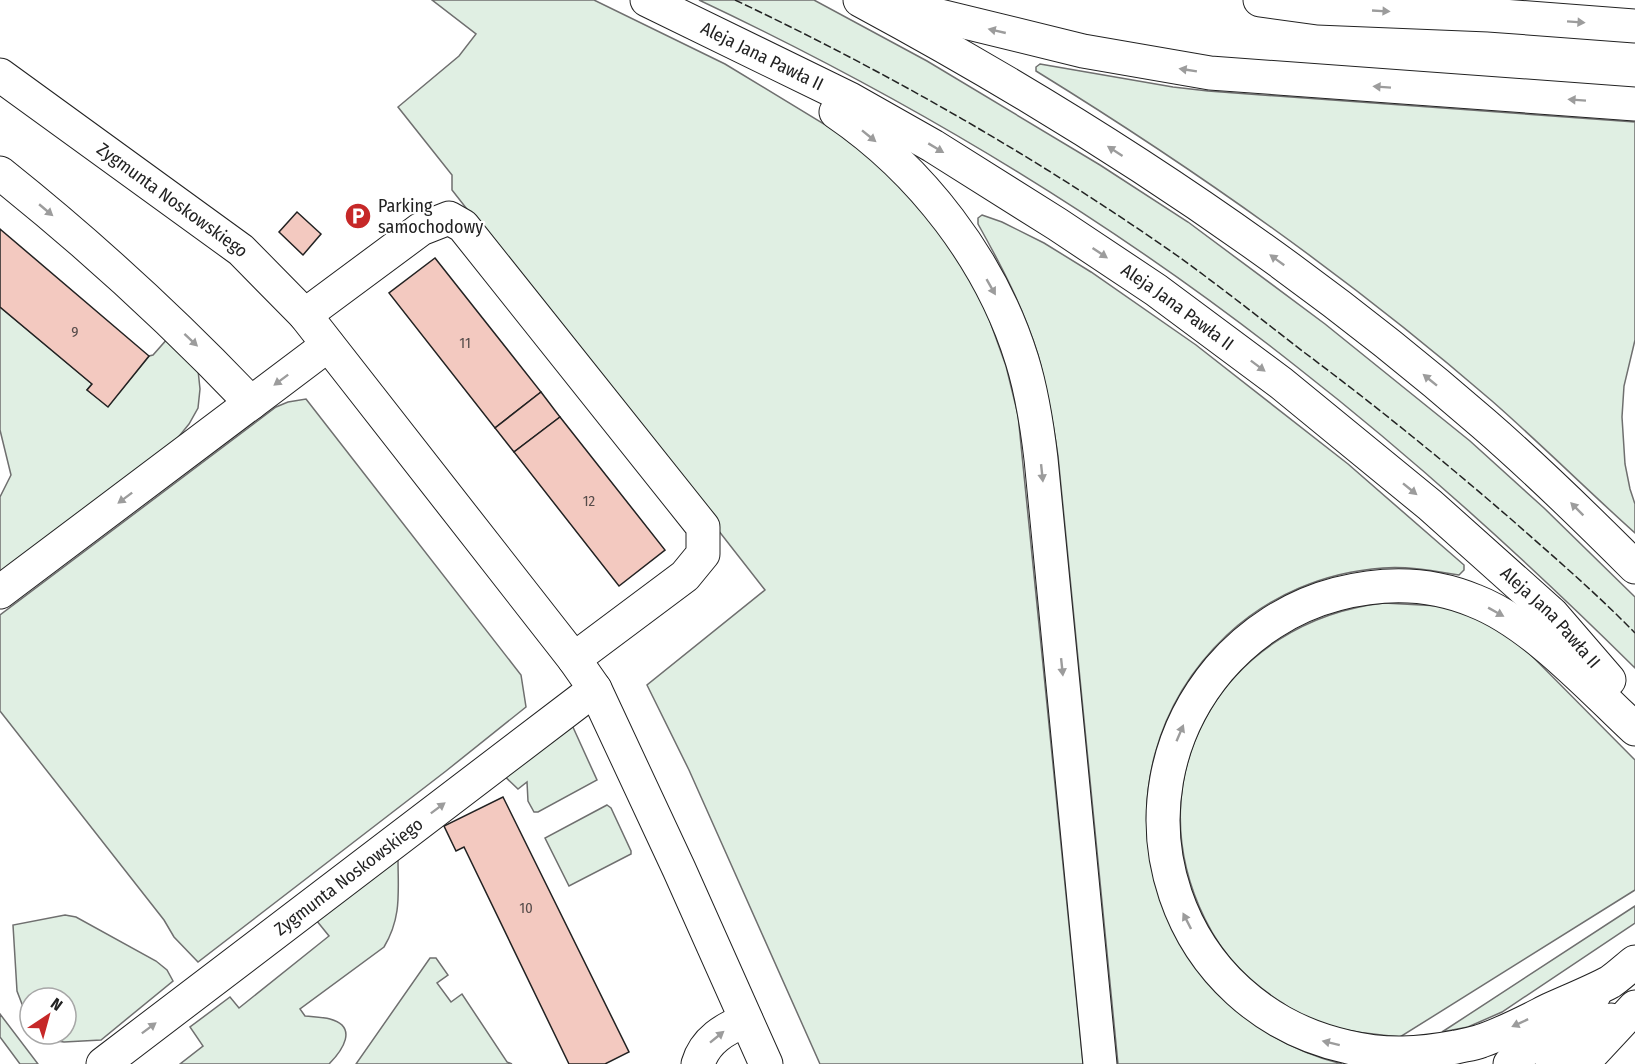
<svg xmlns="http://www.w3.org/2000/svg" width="1635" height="1064" viewBox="0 0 1635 1064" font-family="'Fira Sans Condensed',sans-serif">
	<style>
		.green { fill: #e0efe3; stroke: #6f6f6f; stroke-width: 1.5 }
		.building { fill: #f3c9c0; stroke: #222; stroke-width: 1.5 }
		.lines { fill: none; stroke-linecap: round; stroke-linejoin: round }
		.minor-casing { stroke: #222; stroke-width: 35 }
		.major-casing { stroke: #222; stroke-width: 35 }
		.minor { stroke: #fff; stroke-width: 33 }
		.major { stroke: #fff; stroke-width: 33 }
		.fence { stroke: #222; stroke-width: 1.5; stroke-dasharray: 8 3; stroke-linecap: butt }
		.oneway { fill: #9c9c9c }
		.labels { text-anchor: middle; stroke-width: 4.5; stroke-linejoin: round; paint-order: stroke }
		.number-label { font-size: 15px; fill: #564c4a }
		.street-label { font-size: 18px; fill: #222; stroke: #fff }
		.poi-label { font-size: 18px; fill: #222; stroke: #fff; text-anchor: start }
	</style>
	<rect width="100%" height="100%" fill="#fff"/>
	<g class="green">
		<polygon points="432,0 594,0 725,64 852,141 873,157 952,245 987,313 1006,366 1018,415 1083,1064 820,1064 689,770 647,685 765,590 452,190 452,175 398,107 459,56 476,34"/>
		<path d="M 699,0 L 814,0 L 927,61 L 1100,165 L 1188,222 L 1325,324 L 1470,441 L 1544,508 L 1635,597 L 1635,668 C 1528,562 1416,460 1297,367 C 1114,222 909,99 699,0 Z"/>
		<path d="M 1040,64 L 1173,87 L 1208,91 L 1635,122 L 1635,340 L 1624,386 L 1622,417 L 1625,464 L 1630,489 L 1635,504 L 1635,533 C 1587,490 1541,444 1492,401 C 1350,278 1195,169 1036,71 L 1036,67 Z"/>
		<path d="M 982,215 L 1002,222 L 1044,243 L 1091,272 L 1196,345 L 1348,464 L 1464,565 L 1464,570 L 1459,575 C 1434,571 1408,566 1383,568 C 1325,572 1270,595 1227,635 C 1079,775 1146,1014 1342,1064 L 1118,1064 L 1058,456 C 1053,422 1047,388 1038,355 C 1024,309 1001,265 978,224 L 978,218 Z"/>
		<polygon points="0,307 92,384 87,390 108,406 149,356 153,355 169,337 198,370 200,389 198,408 189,424 176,440 0,573 0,497 11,475 0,430"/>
		<polygon points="306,399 521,675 526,707 446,771 198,962 174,937 164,920 0,711 0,615 276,407 288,402"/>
		<path d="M 1384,603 L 1440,606 L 1477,616 L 1521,645 L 1635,760 L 1635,890 L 1400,1037 C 1369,1034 1336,1031 1307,1018 C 1299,1015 1291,1009 1284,1004 C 1249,982 1223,956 1205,919 C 1133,773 1226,621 1384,603 Z"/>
		<polygon points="572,725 597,780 538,812 534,812 528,801 527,782 518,789 498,770"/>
		<polygon points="607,805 611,808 631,851 631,854 569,886 545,838"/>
		<path d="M 398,858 C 398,892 402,917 384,947 L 300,1009 L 305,1016 C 313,1017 322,1017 330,1019 C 359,1027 342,1051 329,1064 L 180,1064 L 203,1046 L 190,1027 L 230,997 L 239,1008 L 329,936 L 312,915 Z"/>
		<polygon points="1635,906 1635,923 1502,1012 1468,1027 1442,1032"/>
		<polygon points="65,915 76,917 156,961 167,970 173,981 101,1040 64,1042 57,1041 46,1034 66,1034 66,998 30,998 30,1014 22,1004 17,991 13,925"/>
		<polygon points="430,958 436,958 448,975 437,983 451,1002 462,994 507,1062 512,1064 356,1064"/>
		<polygon points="0,1014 38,1064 20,1064 0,1037"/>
	</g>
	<g class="building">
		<polygon points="297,212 321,234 303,255 279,232"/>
		<polygon points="0,229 149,356 108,407 87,390 92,384 0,307"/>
		<polygon points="435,258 541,392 495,428 389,293"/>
		<polygon points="541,392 560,417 514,452 495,428"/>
		<polygon points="560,417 665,550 619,586 514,452"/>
		<polygon points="503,797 629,1052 605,1064 569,1064 464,847 456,851 444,826"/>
	</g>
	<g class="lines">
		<defs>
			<g id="minor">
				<polyline points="1260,0 1318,8 1489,15 1635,26"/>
				<path id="s1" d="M 0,75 L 241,250 L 305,315 L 574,659 L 595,689 L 679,869 L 766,1064"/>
				<path d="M 0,173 C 89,244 173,321 251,403"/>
				<polyline points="305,315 421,229 449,218 463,226 703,527 703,554 685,576 574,659"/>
				<polyline points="0,592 328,345"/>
				<path id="s2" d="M 103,1064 L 595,689"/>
				<path d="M 698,1064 C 705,1040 725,1029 746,1020"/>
				<polyline points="1510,1064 1515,1058 1534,1044 1594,995"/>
				<polyline points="1552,1064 1611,1020"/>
			</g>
			<g id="major">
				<path id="s3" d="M 647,0 L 850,99 L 933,146 L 1057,224 L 1156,290 L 1281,383 L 1430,505 L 1552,614 L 1609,680"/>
				<path d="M 860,0 C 1081,119 1294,258 1484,424 C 1536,469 1586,518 1635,567"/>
				<polyline points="895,5 1083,51 1210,73 1635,104"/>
				<path d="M 836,112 C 921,170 991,260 1022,360 C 1032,392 1037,425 1041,459 L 1100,1064"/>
				<path d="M 1635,729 C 1591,688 1532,623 1475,601 C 1430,582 1383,582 1337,594 C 1291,606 1250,633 1219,669 C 1105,805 1174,1009 1348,1047 C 1385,1056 1419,1054 1456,1047 C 1464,1045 1473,1044 1481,1041 C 1505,1033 1529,1020 1551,1009 C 1571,1000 1591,992 1610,982 C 1619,976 1627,968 1635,962"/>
				<polyline points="1582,1064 1635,1007"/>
			</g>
		</defs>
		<use href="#minor" class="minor-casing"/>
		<use href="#major" class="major-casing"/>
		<use href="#minor" class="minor"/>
		<use href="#major" class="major"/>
		<path class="fence" d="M 735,0 C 887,72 1034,156 1172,252 C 1217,284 1261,319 1305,353 C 1376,406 1445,462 1512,520 C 1554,557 1596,593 1635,633"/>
	</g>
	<defs><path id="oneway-solid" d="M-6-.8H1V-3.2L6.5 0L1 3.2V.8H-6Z" transform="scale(1.5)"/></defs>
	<g class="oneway">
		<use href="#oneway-solid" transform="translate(1381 11) rotate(3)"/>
		<use href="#oneway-solid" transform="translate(1576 22) rotate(4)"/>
		<use href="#oneway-solid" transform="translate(997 31) rotate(-167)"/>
		<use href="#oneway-solid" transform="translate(1188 70) rotate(-171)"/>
		<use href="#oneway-solid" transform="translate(1382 87) rotate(-176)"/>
		<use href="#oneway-solid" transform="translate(1577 100) rotate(-176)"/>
		<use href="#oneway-solid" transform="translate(869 136) rotate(39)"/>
		<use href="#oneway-solid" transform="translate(936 148) rotate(31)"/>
		<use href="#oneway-solid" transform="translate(1115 151) rotate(-147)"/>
		<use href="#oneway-solid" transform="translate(46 210) rotate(40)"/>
		<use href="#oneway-solid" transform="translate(1100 253) rotate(34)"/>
		<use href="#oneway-solid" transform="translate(1277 260) rotate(-144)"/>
		<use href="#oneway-solid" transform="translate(991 287) rotate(60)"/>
		<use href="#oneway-solid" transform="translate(191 340) rotate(43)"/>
		<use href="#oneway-solid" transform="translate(1258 366) rotate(37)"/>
		<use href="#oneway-solid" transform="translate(281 380) rotate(143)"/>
		<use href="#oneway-solid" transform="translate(1430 380) rotate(-141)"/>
		<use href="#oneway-solid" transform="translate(1042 473) rotate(84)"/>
		<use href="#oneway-solid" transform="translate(1410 489) rotate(39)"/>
		<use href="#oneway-solid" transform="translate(125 498) rotate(143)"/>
		<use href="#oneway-solid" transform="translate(1577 509) rotate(-135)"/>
		<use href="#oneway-solid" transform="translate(1496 612) rotate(29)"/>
		<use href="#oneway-solid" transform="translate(1062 667) rotate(84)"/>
		<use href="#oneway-solid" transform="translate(1180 733) rotate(-67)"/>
		<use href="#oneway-solid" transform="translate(438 808) rotate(-37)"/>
		<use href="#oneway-solid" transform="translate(1187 921) rotate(-117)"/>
		<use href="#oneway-solid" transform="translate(1520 1023) rotate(155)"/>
		<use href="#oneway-solid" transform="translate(149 1028) rotate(-37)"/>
		<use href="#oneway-solid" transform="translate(717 1037) rotate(-39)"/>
		<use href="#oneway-solid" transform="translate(1331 1043) rotate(-166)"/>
	</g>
	<defs>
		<symbol id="parking-disc" viewBox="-11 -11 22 22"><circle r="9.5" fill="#c62828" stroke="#fff"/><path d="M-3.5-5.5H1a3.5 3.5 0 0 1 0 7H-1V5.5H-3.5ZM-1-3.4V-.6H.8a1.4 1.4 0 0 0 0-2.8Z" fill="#fff"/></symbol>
	</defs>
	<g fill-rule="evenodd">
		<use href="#parking-disc" x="343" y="201" width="30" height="30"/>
	</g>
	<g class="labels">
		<g class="number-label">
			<text x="75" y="337">9</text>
			<text x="465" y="348">11</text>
			<text x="589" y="506">12</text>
			<text x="526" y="913">10</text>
		</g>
		<g class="street-label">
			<text dy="6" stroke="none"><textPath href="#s3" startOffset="128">Aleja Jana Pawła II</textPath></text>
			<text dy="6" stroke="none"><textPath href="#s1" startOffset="213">Zygmunta Noskowskiego</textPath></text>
			<text dy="6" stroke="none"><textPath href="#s3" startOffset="614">Aleja Jana Pawła II</textPath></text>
			<text dy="6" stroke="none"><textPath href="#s3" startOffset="1100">Aleja Jana Pawła II</textPath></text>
			<text dy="6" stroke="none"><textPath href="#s2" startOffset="309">Zygmunta Noskowskiego</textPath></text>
		</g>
		<g class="poi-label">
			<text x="378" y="212">Parking<tspan x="378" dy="21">samochodowy</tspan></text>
		</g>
	</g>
	<g transform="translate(48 1016) rotate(36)"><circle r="28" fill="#ffffff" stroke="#a7a7a7" stroke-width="1.5"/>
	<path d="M0-4.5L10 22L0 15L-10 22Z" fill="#c62828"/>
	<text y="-9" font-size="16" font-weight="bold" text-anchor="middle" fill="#222222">N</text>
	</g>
</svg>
